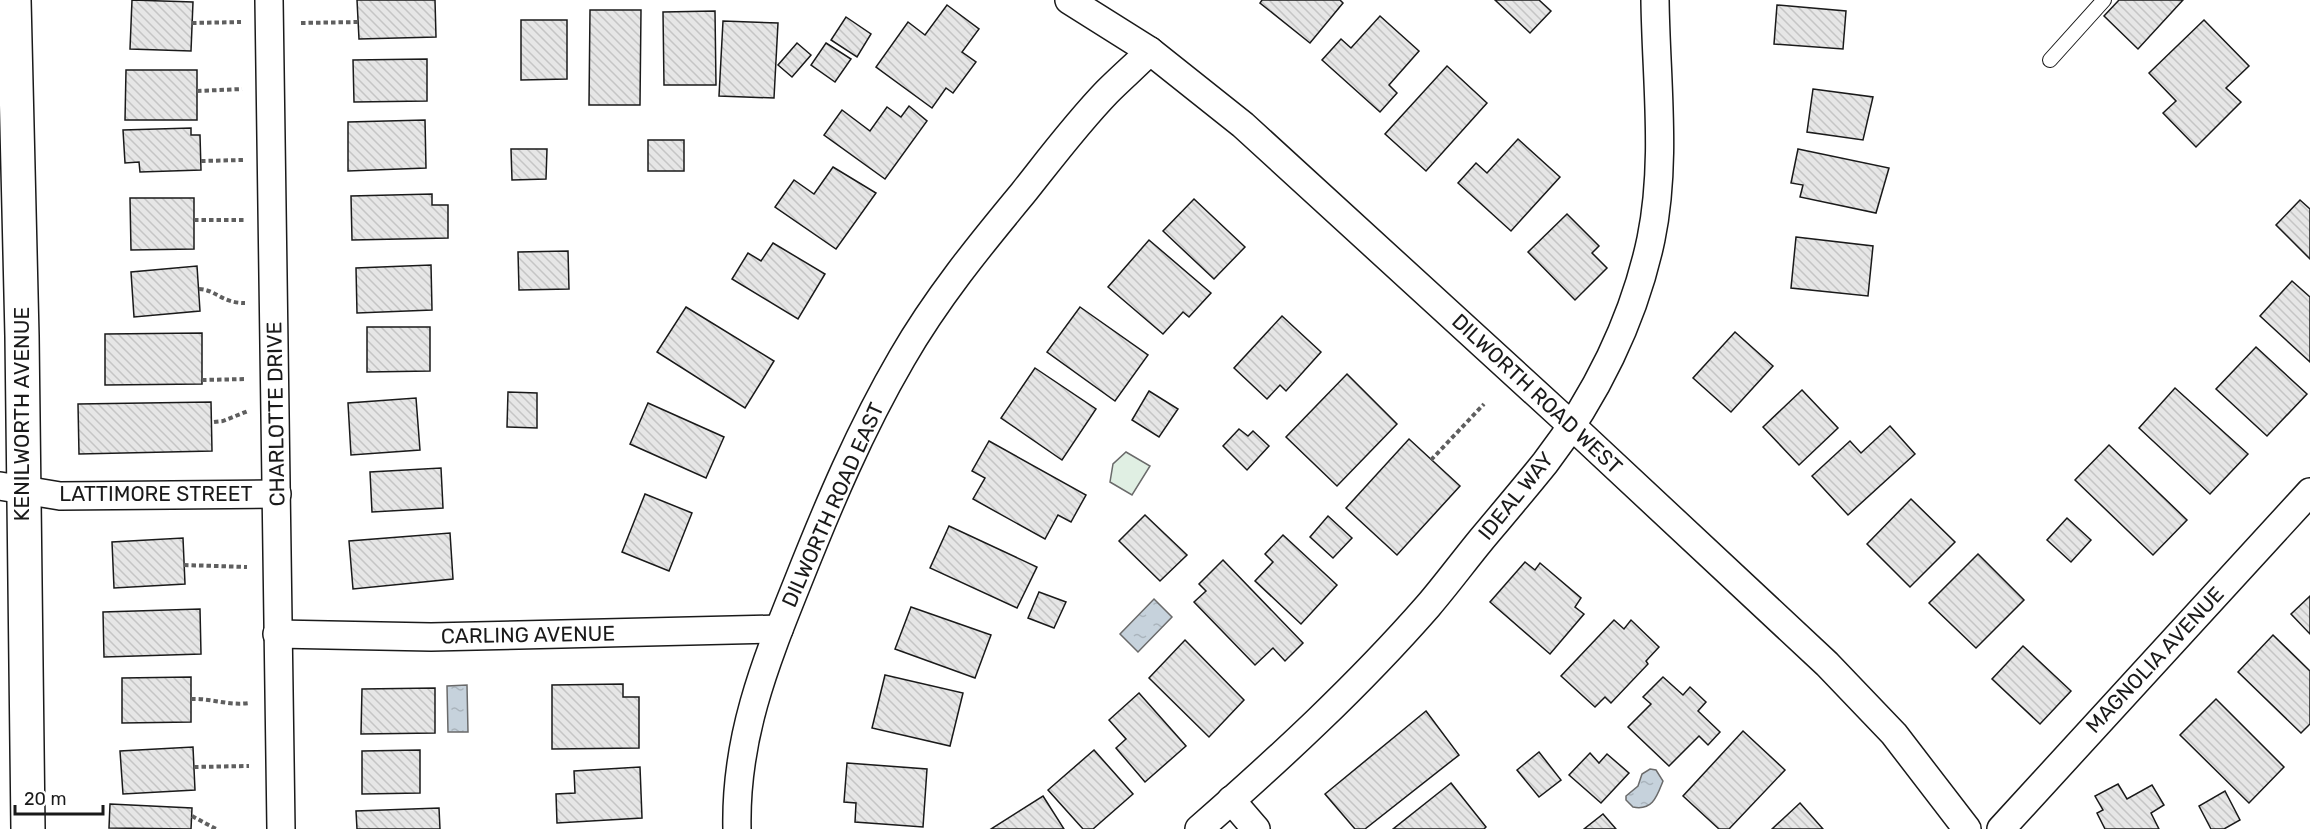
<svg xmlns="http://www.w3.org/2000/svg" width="2310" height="829" viewBox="0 0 2310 829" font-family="Rubik,sans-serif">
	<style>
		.pitch { fill: #e0efe3; stroke: #6a6a6a; stroke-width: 1.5 }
		.water { fill: url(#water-ripples); stroke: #6a6a6a; stroke-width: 1.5 }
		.building { fill: url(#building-back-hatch); stroke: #1a1a1a; stroke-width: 1.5 }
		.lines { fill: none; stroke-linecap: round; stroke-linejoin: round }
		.service-casing { stroke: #1a1a1a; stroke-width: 16 }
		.minor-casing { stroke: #1a1a1a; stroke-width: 30 }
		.secondary-casing { stroke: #1a1a1a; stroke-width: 36 }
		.path { stroke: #5f5f5f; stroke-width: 4; stroke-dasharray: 4.5 3; stroke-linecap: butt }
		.service { stroke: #fff; stroke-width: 14 }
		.minor { stroke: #fff; stroke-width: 27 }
		.secondary { stroke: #fff; stroke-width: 33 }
		.labels { text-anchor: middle; stroke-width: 4.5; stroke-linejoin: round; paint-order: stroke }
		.street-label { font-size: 21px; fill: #1a1a1a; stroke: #fff }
	</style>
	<defs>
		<pattern id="water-ripples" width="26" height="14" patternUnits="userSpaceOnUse" patternTransform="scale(1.5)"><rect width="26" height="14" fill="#c6d2dc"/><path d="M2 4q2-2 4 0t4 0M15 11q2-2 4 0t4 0" fill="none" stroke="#aab4bc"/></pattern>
		<pattern id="building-back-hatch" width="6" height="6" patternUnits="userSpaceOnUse" patternTransform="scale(1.5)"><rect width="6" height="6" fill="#e6e6e6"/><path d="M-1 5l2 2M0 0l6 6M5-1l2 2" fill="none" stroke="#c5c5c5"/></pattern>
	</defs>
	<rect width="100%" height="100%" fill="#fff"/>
	<polygon class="pitch" points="1126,452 1150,466 1132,495 1110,482 1113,464"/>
	<g class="water">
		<polygon points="1154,599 1172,617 1138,652 1120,634"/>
		<polygon points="467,685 468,732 448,732 447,686"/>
		<path d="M 1650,769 L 1656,770 L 1663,781 C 1657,796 1653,811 1633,807 L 1626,800 L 1626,796 L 1638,786 L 1642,774 Z"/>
	</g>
	<g class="building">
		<polygon points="132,0 193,2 191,51 130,49"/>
		<polygon points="357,0 435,0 436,37 359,39"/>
		<polygon points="1262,0 1340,0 1343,3 1310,43 1260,3"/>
		<polygon points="1495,0 1539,0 1551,11 1530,33"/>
		<polygon points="2119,0 2183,0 2138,49 2104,16"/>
		<polygon points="947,5 979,29 962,52 976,62 953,93 946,88 932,108 876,67 908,22 925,35"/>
		<polygon points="1777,5 1846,11 1843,49 1774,44"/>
		<polygon points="590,10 641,10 640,105 589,105"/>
		<polygon points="715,11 716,85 664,85 663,12"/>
		<polygon points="1380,16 1419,51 1389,85 1397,93 1380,112 1322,60 1341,39 1351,48"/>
		<polygon points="846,17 871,34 857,57 831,40"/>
		<polygon points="521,20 567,20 567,79 521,80"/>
		<polygon points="2204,20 2249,66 2226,88 2241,102 2196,147 2163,113 2176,101 2149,73"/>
		<polygon points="723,21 778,23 774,98 719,96"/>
		<polygon points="797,43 811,55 792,77 778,65"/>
		<polygon points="826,43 851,59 835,82 811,65"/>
		<polygon points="427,59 427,101 354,102 353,60"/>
		<polygon points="1447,66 1487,103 1426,171 1385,134"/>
		<polygon points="126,70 197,70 197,120 125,120"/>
		<polygon points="1813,89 1873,97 1863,140 1807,132"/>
		<polygon points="909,106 927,121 885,179 824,135 842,110 870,131 887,107 901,117"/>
		<polygon points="425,120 426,168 348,171 348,122"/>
		<polygon points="191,128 191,135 200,135 201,170 140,172 139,162 125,163 123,130"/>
		<polygon points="1518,139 1560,177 1511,231 1458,183 1476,163 1487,173"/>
		<rect x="648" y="140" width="36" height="31"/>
		<polygon points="511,149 547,149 546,179 512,180"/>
		<polygon points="1798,149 1889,168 1876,213 1800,197 1803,185 1791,183"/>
		<polygon points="833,167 876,193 836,249 775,207 794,180 814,194"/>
		<polygon points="432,194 432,205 448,205 448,238 352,240 351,196"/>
		<polygon points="130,198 194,198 194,249 131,250"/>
		<polygon points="1194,199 1245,247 1214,279 1163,231"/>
		<polygon points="2300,200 2310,209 2310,259 2276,225"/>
		<polygon points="1567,214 1599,246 1592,253 1607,268 1575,300 1528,252"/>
		<polygon points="1796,237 1873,246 1868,296 1791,288"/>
		<polygon points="1149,240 1211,293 1189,317 1183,312 1163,334 1108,287"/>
		<polygon points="773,243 825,274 798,319 732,279 748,253 761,261"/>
		<polygon points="568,251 569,289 519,290 518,252"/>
		<polygon points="431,265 432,310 357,313 356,268"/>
		<polygon points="197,266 200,311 134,317 131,272"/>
		<polygon points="2292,281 2310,297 2310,362 2260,316"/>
		<polygon points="686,307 774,361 745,408 657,352"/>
		<polygon points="1080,307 1148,355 1115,401 1047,352"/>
		<polygon points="1282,316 1321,352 1286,391 1280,385 1267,399 1234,368"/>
		<polygon points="367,327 430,327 430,371 367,372"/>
		<polygon points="1735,332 1773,366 1731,412 1693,378"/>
		<polygon points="202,333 202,384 105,385 105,334"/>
		<polygon points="2256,347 2307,394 2267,436 2216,389"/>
		<polygon points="1035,368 1096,409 1062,460 1001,418"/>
		<polygon points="1347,374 1397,424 1337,486 1286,437"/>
		<polygon points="2175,388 2248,454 2210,494 2139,428"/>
		<polygon points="1802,390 1838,428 1799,465 1763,427"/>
		<polygon points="1149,391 1178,409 1159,437 1132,420"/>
		<polygon points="508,392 537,393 537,428 507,427"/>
		<polygon points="416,398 420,450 351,455 348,403"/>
		<polygon points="211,402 212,451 79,454 78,404"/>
		<polygon points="648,403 724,437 706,478 630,444"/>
		<polygon points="1890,426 1915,454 1848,515 1812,476 1850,441 1861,453"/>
		<polygon points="1239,429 1248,436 1253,431 1269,446 1247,470 1223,446"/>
		<polygon points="1409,439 1460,486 1397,555 1346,508"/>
		<polygon points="989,441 1086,495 1071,522 1058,515 1045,539 973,499 985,478 972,471"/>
		<polygon points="2109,445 2187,520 2153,555 2075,480"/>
		<polygon points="441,468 443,508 372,512 370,472"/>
		<polygon points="645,494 692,513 669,571 622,552"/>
		<polygon points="1911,499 1955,542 1910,587 1867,544"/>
		<polygon points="1145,515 1187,555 1160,581 1119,541"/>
		<polygon points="1328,516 1352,538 1333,558 1310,537"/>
		<polygon points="2067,518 2091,540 2071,562 2047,540"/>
		<polygon points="949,526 1037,567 1017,608 930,568"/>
		<polygon points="450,533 453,579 353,589 349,541"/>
		<polygon points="1283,535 1337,585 1301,624 1255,581 1273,562 1265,554"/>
		<polygon points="183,538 185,584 114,588 112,542"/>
		<polygon points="1978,554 2024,600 1976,648 1929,603"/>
		<polygon points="1223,560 1303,643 1285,661 1273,648 1255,665 1194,602 1206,591 1199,584"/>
		<polygon points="1525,562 1535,570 1540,563 1581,598 1575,607 1584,614 1550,654 1490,602"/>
		<polygon points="1039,592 1066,602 1054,628 1028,618"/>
		<polygon points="2310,596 2310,634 2291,614"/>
		<polygon points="911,607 991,635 975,678 895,649"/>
		<polygon points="200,609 201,654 104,657 103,612"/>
		<polygon points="1614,620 1624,629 1631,620 1659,647 1646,661 1648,664 1611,703 1605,697 1595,707 1561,676"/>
		<polygon points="2273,635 2310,671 2310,724 2301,733 2238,672"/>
		<polygon points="1185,640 1244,700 1209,737 1149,678"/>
		<polygon points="2023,646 2071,691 2040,724 1992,679"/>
		<polygon points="885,675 963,693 950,746 872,728"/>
		<polygon points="191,677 191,722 122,723 122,678"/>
		<polygon points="1663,677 1683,695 1690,687 1706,702 1698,711 1720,732 1708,745 1699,736 1669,766 1628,727 1651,704 1643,697"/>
		<polygon points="623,684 623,697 639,697 639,748 552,749 552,685"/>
		<polygon points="435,688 435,733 361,734 362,689"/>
		<polygon points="1139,693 1186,746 1145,782 1116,748 1126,739 1109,720"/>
		<polygon points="2216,699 2284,767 2249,803 2180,735"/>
		<polygon points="1426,711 1459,755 1365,829 1355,829 1325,794"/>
		<polygon points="1743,731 1785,770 1729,829 1719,829 1683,796"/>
		<polygon points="193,747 195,790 123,794 120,751"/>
		<polygon points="420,750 420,793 362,794 362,751"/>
		<polygon points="1094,750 1133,794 1093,829 1083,829 1048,790"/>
		<polygon points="1539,752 1561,780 1539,797 1517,770"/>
		<polygon points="1590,753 1599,763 1607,754 1629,773 1601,803 1569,775"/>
		<polygon points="847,763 927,769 923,827 855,822 856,803 844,802"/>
		<polygon points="640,767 642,818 557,823 556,794 575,793 574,771"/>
		<polygon points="1451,783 1486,827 1484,829 1393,829"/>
		<polygon points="2118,784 2127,799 2152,785 2164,805 2151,813 2159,829 2105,829 2097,813 2103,810 2095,796"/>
		<polygon points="2225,791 2240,820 2224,829 2211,829 2199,806"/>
		<polygon points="1043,796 1064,829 991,829"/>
		<polygon points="1800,803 1823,829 1772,829"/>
		<polygon points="110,804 192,808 191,829 109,828"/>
		<polygon points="439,808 440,829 357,829 356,811"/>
		<polygon points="1603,814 1616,829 1584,829"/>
	</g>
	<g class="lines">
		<defs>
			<polyline id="service" points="2050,60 2104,0"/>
			<g id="minor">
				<polyline points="269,0 281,829"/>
				<polyline points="1069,0 1150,51 1243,125 1571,425 1827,664 1894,734 1967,829"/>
				<polyline points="0,486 60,496 277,494"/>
				<polyline points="277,634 431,637 779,629"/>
				<polyline points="1231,800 1256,829"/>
				<path d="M 737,829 C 735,739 764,666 797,584 C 828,506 860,430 902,358 C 936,299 979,246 1023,193 C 1050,159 1077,123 1107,92 C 1121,78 1136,65 1150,51"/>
				<path d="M 1199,829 C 1279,759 1358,686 1428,606 C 1446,585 1463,562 1481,540 C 1502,515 1524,489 1545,463 C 1595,398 1634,320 1651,239 C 1667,161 1656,79 1655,0"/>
				<polyline points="2001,829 2310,492"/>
			</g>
			<polyline id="secondary" points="14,0 22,336 28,829"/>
		</defs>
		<use href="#service" class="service-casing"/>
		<use href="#minor" class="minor-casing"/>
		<use href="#secondary" class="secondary-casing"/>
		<g class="path">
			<polyline points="192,23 241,22"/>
			<polyline points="301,23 358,22"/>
			<polyline points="197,91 242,89"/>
			<polyline points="201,161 243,160"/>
			<polyline points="194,220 244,220"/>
			<path d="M 199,289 C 217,290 221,303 245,303"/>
			<polyline points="202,380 246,379"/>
			<polyline points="214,422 223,421 248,411"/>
			<polyline points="1431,460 1484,404"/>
			<polyline points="184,565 247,567"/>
			<path d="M 191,699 C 211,698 228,706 249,703"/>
			<polyline points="194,767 249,766"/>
			<polyline points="192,816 216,829"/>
		</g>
		<use href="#service" class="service"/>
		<use href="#minor" class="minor"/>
		<use href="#secondary" class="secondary"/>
	</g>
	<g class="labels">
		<g class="street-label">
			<text transform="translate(1537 394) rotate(43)" y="7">DILWORTH ROAD WEST</text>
			<text transform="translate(22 414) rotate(-90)" y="7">KENILWORTH AVENUE</text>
			<text transform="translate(276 414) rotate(-91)" y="7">CHARLOTTE DRIVE</text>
			<text x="156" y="501">LATTIMORE STREET</text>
			<text transform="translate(1516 496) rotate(-51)" y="7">IDEAL WAY</text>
			<text transform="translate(833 505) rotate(-66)" y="7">DILWORTH ROAD EAST</text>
			<text transform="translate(528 635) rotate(-1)" y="7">CARLING AVENUE</text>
			<text transform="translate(2155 660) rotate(-47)" y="7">MAGNOLIA AVENUE</text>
		</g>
	</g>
	<path d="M15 805v9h88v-9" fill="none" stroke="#1a1a1a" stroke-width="3"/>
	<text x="24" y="805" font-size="18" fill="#1a1a1a" stroke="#ffffff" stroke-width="4.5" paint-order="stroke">20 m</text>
</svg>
